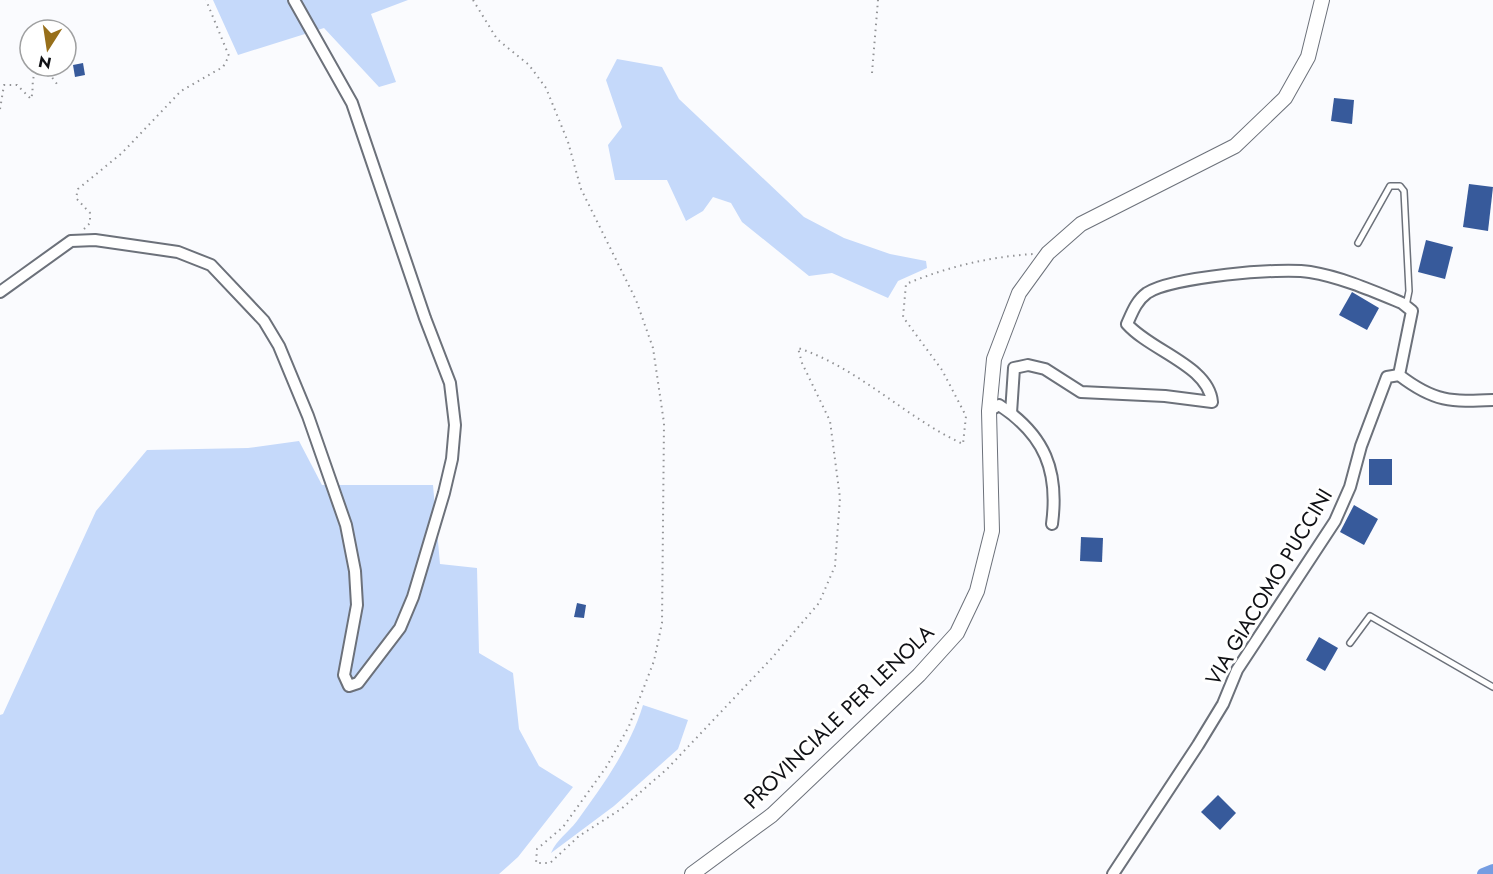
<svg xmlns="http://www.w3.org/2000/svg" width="1493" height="874" viewBox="0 0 1493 874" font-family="Jost,sans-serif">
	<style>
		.green { fill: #c5d9fa }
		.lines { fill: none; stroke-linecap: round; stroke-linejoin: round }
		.canal { stroke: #759de2; stroke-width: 12 }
		.building { fill: #375a9b }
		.lane-casing { stroke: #6c717a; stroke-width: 8 }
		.street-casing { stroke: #6c717a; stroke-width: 14 }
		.secondary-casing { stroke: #6c717a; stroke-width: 16 }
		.path { stroke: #929396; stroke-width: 2; stroke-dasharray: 1.5 4.5; stroke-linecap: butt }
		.lane { stroke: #fff; stroke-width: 5 }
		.street { stroke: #fff; stroke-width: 10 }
		.secondary { stroke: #fff; stroke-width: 14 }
		.labels { text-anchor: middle; stroke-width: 6; stroke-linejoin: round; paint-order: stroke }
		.street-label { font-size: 21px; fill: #101115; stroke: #fff }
	</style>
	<rect width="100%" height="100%" fill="#fafbfe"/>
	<g class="green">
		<polygon points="213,0 408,0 371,14 396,82 379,87 324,28 238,55"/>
		<polygon points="617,59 662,67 679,99 804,217 844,238 890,254 926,261 927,268 898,281 888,298 832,273 809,276 742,222 731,203 713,197 703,211 686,221 667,180 615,180 608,145 622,127 606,80"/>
		<polygon points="299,441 322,485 433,485 440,564 477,568 479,653 513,673 519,729 539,766 573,787 518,857 499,874 0,874 0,715 3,714 96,511 147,450 248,448"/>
		<path d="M 643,705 L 688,720 L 678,749 L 614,806 L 551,853 C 557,839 568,833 577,821 C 603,785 630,748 643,705 Z"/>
	</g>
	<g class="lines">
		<polyline class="canal" points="1483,874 1493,870"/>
	</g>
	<g class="building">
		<polygon points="83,63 85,75 75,77 73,65"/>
		<polygon points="1334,98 1354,100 1352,124 1331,121"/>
		<polygon points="1469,184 1493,187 1488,231 1463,227"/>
		<polygon points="1426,240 1453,247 1445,279 1418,272"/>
		<polygon points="1352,292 1379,308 1367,330 1339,315"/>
		<rect x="1369" y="459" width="23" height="26"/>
		<polygon points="1354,505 1378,519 1364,545 1340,532"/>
		<polygon points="1081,537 1103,538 1102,562 1080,561"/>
		<polygon points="577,603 586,605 584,618 574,617"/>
		<polygon points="1319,637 1338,648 1325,671 1306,660"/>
		<polygon points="1218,795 1236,813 1220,830 1201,812"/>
	</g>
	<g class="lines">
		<defs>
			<g id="lane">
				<polyline points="1358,243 1390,186 1400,186 1404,191 1409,291 1406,306"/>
				<polyline points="1350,643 1370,616 1493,687"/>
			</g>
			<g id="street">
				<polyline points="0,292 71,241 95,240 178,252 211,265 264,321 279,346 308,416 346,525 355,571 357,605 344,675 349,686 358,683 400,628 413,597 444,493 452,459 455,425 450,383 425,318 352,103 294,0"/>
				<path d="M 989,411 L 999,405 C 1045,435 1059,471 1052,524"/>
				<path d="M 1011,413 L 1014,368 L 1028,365 L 1045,369 L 1081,392 L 1165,396 L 1212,402 C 1209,366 1151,351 1127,324 C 1132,313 1136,301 1147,293 C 1171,277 1281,267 1310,272 C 1341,277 1373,291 1402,303 L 1412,311 L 1399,375 C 1434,402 1451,402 1493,400"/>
				<polyline points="1113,874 1198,745 1223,704 1237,670 1335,521 1350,487 1361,446 1387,377 1399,375"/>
			</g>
			<polyline id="secondary" points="692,874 772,815 919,675 957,633 977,591 992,531 989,411 994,359 1019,293 1048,253 1081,224 1235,146 1285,98 1308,57 1322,0"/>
		</defs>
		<use href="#lane" class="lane-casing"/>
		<use href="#street" class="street-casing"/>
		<use href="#secondary" class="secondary-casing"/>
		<g class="path">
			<path d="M 473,0 L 497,39 L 529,65 L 546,88 L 568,142 L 581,189 L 636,300 L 653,348 L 664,423 L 662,623 L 654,661 L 629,726 L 607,766 L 563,827 L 537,849 L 536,863 L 550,863 L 579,836 L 621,809 L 667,769 L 771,659 L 819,603 L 835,566 L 840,498 L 830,421 L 802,363 L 798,348 C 859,368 906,418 963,444 L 966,416 L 942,370 L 903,317 L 906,284 C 947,267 988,257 1033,254"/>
			<polyline points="872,73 878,0"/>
			<path d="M 0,109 L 4,85 L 17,85 L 31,99 C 34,90 31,82 35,73 L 51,76 L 57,84"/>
			<polyline points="84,229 90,223 90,213 76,198 78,189 122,153 181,91 223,67 229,56 206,0"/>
		</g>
		<use href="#lane" class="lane"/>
		<use href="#street" class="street"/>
		<use href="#secondary" class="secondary"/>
	</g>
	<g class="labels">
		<g class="street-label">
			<text transform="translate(1269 587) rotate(-59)" y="7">VIA GIACOMO PUCCINI</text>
			<text transform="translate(839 717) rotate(-44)" y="7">PROVINCIALE PER LENOLA</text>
		</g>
	</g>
	<g transform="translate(48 48) rotate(192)"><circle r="28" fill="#ffffff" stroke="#9fa0a1" stroke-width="1.5"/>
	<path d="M0-4.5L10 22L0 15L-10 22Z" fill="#976f1a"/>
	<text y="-9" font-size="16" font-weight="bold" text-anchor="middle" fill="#101115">N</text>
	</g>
</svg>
